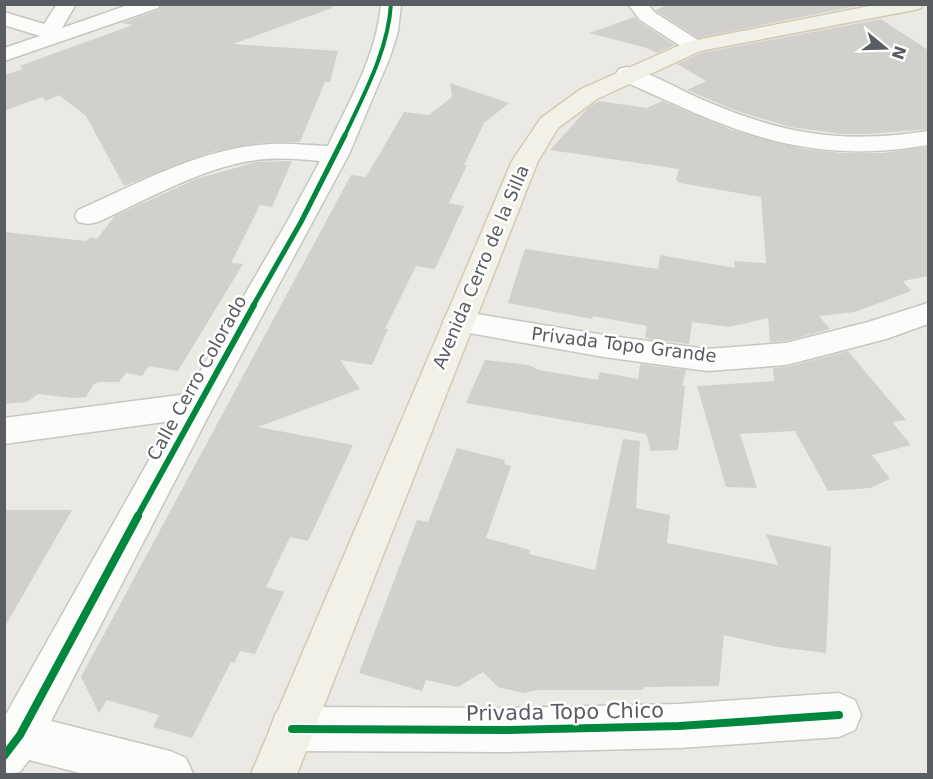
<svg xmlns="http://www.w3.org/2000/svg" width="933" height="779" viewBox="0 0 933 779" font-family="'DejaVu Sans',sans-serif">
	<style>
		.building { fill: #d1d0cd }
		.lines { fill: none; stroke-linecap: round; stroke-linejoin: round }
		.minor-casing { stroke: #c6c6c5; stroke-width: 3 }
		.major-casing { stroke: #d2cbb2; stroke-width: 3 }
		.minor { fill: #fcfcfb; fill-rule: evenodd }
		.major { fill: #f2f1e7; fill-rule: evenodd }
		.cycleway-far3-casing { stroke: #fff; stroke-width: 6 }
		.cycleway-far2-casing { stroke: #fff; stroke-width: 8 }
		.cycleway-far1-casing { stroke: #fff; stroke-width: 10 }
		.cycleway-casing { stroke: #fff; stroke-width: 11 }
		.cycleway-far3 { stroke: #00873e; stroke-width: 4 }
		.cycleway-far2 { stroke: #00873e; stroke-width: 5 }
		.cycleway-far1 { stroke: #00873e; stroke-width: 6 }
		.cycleway { stroke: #00873e; stroke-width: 8 }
		.labels { text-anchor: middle; stroke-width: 5; stroke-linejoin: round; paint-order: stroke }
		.street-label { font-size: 18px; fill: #5a5d62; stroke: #fff }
		.near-street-label { font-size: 21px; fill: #5a5d62; stroke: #fff }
	</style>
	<rect width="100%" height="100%" fill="#eae9e4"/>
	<g class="building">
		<polygon points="162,4 331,4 332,8 233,44 338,51 330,82 325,82 300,142 259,143 212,152 124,186 86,116 59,95 46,101 42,97 4,111 4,75 23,69 19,66 133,25 121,23 159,10"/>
		<polygon points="671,4 860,4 861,5 698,38 655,10"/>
		<polygon points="635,17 639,22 675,45 657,53 647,48 589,33"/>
		<polygon points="881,19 928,50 928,129 869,134 842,134 790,127 737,111 687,90 706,81 677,64 701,53"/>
		<polygon points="450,83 509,103 484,123 464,165 467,165 449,203 464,206 435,269 416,266 385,329 388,329 372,365 340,360 360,389 258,427 353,445 308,541 290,537 266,587 284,592 255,654 240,651 234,663 231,662 192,738 153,727 159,715 107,700 99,713 81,677 351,175 366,177 404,112 429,115 452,97"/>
		<polygon points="599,101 647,108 662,101 732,130 804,149 842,153 883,153 928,147 928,276 903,281 911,291 855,312 819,316 830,329 786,341 770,342 768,318 729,327 692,322 689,344 645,338 647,326 593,316 592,319 508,303 525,249 658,269 660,255 735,268 734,261 766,263 761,197 680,183 676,180 679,169 550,150 588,108"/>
		<polygon points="292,161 272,207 260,205 231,263 243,264 178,371 149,366 142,376 126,373 119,382 99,382 94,384 86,397 72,398 38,394 27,402 4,404 4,232 86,241 91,237 97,239 115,216 196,179 256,162"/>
		<polygon points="848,351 906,420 892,422 911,445 872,455 890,479 870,488 828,491 795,431 740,434 757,488 726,487 697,386 774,381 773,368 787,367"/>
		<polygon points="485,360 529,365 539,370 598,380 600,372 638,379 640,364 686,370 682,386 685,386 678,450 651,451 646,434 466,403"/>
		<polygon points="623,439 640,441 636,508 670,515 667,543 778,565 766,534 831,547 826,653 778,647 724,635 719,686 644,687 643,690 538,690 523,693 498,687 483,672 458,687 426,680 422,691 359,673 417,520 428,522 457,448 505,460 504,464 511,466 486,538 530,550 529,554 595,570"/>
		<polygon points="4,510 72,510 4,628"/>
	</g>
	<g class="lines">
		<defs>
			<g id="minor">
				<polygon points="57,4 76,4 62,28 131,4 160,4 158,8 4,61 4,48 40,36 4,25 4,12 44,24"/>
				<path d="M 381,4 L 401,4 L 398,31 L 390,57 L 349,154 L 213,407 L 51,721 L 170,751 L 186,758 L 193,774 L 84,774 L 29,760 L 20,772 L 4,774 L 4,718 L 171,421 L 4,444 L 4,418 L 187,394 L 287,222 L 320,161 C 299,159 277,157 256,160 C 203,167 146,200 98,222 L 88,224 L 78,222 L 75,216 L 78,210 C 135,185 196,151 259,145 C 282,142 305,145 328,146 C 349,101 377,55 381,4 Z"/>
				<polygon points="628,4 648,4 654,12 701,42 704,46 701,50 694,52 687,50 640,20"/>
				<path d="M 627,67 C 655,74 681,91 708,102 C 785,135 844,144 928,131 L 928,145 C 802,167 730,129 619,79 L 616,74 L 619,69 Z"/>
				<polygon points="928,303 928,324 886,339 786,365 707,371 604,357 458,331 447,328 443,321 447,314 458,311 604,335 707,349 786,343 868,322"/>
				<polygon points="839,693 855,700 861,715 855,730 839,737 679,748 507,752 292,751 276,745 270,729 276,713 292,707 507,708 679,704"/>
			</g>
			<polygon id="major" points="880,4 923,4 921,8 914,10 700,51 597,99 558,128 538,161 297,774 251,774 512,161 541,118 581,89 687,42"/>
		</defs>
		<use href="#minor" class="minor-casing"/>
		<use href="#major" class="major-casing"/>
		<use href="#minor" class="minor"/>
		<use href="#major" class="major"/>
		<defs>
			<path id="cycleway-far3" d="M 344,137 C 364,94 388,51 391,4"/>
			<polyline id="cycleway-far2" points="253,306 301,222 345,135"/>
			<polyline id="cycleway-far1" points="137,517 254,305"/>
			<g id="cycleway">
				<polyline points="292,729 507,730 679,726 839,715"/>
				<polyline points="4,756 20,735 138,516"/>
			</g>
		</defs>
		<use href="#cycleway-far3" class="cycleway-far3-casing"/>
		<use href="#cycleway-far2" class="cycleway-far2-casing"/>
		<use href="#cycleway-far1" class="cycleway-far1-casing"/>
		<use href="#cycleway" class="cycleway-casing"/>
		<use href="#cycleway-far3" class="cycleway-far3"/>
		<use href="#cycleway-far2" class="cycleway-far2"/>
		<use href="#cycleway-far1" class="cycleway-far1"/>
		<use href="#cycleway" class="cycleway"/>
	</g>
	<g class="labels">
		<g class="street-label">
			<text transform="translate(481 267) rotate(-67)" y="6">Avenida Cerro de la Silla</text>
			<text transform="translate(624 345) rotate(7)" y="6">Privada Topo Grande</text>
			<text transform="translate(197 378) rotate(-61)" y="6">Calle Cerro Colorado</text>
		</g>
		<g class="near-street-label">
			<text transform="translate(565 712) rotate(-1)" y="7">Privada Topo Chico</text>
		</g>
	</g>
	<rect width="933" height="779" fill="none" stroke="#5a5d62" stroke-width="12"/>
	<g transform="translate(885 48) rotate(109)" stroke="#ffffff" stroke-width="4.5" paint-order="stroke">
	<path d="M0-4.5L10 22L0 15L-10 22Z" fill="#5a5d62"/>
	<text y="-9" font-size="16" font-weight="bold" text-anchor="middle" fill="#5a5d62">N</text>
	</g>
</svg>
